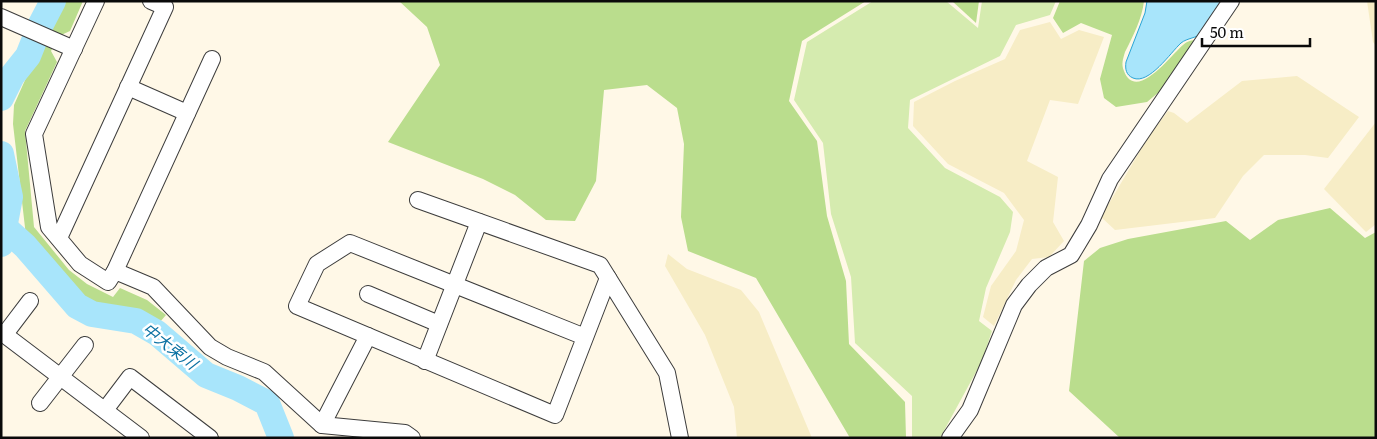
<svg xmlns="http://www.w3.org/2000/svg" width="1377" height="439" viewBox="0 0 1377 439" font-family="Literata,'Noto Sans JP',serif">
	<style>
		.farmland { fill: #f7edc6 }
		.green { fill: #d5ebaf }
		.forest { fill: #badd8d }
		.water { fill: #a8e5fb; stroke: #2aa5d7 }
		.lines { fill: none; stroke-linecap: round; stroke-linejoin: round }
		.river { stroke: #a8e5fb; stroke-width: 26 }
		.street-casing { stroke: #3d3d3d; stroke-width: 18 }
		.street { stroke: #fff; stroke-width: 16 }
		.labels { text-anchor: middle; stroke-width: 5; stroke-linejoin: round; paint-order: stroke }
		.water-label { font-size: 16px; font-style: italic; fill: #0c72a3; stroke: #fff }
	</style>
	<rect width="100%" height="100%" fill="#fff8e7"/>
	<g class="farmland">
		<polygon points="1367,1 1376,1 1376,46 1373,42"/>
		<polygon points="1050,22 1061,39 1079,30 1104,37 1078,104 1050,100 1027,161 1058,177 1053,222 1064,241 1049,257 1032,259 1016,280 994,326 983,317 991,286 1016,251 1024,220 1004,193 948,164 913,126 914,102 955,81 1005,59 1020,30"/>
		<polygon points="1297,76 1359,117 1328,158 1305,155 1264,155 1243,176 1215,218 1115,230 1101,217 1147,139 1168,111 1174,113 1187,123 1242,81"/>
		<polygon points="1376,122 1376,224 1366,232 1324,189"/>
		<polygon points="668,254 687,269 741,290 759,312 812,438 737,438 734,407 705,335 665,266"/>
	</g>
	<polygon class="green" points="873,1 946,1 978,28 982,1 1056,1 1050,15 1016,25 1000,56 910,100 908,128 945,168 1000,197 1013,212 1010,232 986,288 979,321 992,331 982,361 940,438 912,438 912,396 855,343 851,277 831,214 823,143 794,100 807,42"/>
	<g class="forest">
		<polygon points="62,1 83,1 70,31 59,36 51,51 57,62 25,131 34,227 69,270 87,284 113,297 120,288 147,300 166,315 160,322 142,314 92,304 74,292 26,236 13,124 14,105 49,26"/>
		<polygon points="399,1 866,1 802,41 789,101 817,141 827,216 846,281 849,344 905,402 906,438 850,438 756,278 688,251 681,217 684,144 677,108 647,85 604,90 596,181 575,221 546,220 515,195 483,179 388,142 440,65 427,27"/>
		<polygon points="952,1 979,1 976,23"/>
		<path d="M 1060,1 L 1144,1 C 1142,19 1133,36 1125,52 C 1123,59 1121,64 1124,71 C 1136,103 1172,54 1183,45 C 1187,41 1192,40 1197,40 L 1165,87 L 1147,102 L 1116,107 L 1104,98 L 1100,79 L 1112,35 L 1081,23 L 1063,33 L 1053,18 Z"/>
		<polygon points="1330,208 1365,238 1376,232 1376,438 1120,438 1069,391 1084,261 1100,248 1128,239 1226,221 1250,240 1278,220"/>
	</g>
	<path class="water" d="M 1147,1 L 1224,1 C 1217,12 1210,24 1202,33 C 1197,38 1187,38 1181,43 C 1171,52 1149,85 1133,78 C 1126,75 1125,69 1126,62 L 1145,13 Z"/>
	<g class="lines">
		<g class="river">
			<polyline points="1,98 12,76 28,56 40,26 53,1"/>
			<polyline points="1,154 10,197 1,244"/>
			<polyline points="5,228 25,246 77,306 92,314 136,321 157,333 206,375 238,388 267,403 281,438"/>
		</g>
		<defs>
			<g id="street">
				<polyline points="96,1 34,134 49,227 80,264 108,282 115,271 212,59"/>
				<polyline points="1,17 74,49"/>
				<polyline points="128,87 187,113"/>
				<polyline points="418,200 600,265 667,373 680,438"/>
				<polyline points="59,238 165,7 151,1"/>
				<polyline points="115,271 153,287 210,347 227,357 264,372 322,425 405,433 412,438"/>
				<polyline points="368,294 439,324"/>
				<polyline points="1,332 141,438"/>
				<polyline points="5,334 30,301"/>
				<polyline points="585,337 350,243 317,264 297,306 555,415 608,278"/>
				<polyline points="425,361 479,222"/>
				<polyline points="40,403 85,345"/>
				<polyline points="105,410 130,377 210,438"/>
				<polyline points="322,425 368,336"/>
				<polyline points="950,438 970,410 1014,305 1029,285 1046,268 1071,255 1089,225 1110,179 1231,1"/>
			</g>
		</defs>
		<use href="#street" class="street-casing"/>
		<use href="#street" class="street"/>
	</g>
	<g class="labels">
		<g class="water-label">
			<text transform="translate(170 346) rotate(38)" y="6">中大束川</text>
		</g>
	</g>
	<rect width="1377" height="439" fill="none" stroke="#0a0a0a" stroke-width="5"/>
	<path d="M1202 38v8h108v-8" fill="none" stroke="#0a0a0a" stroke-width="2.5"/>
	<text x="1210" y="38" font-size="15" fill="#0a0a0a" stroke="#ffffff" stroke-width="4" paint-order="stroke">50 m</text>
</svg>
